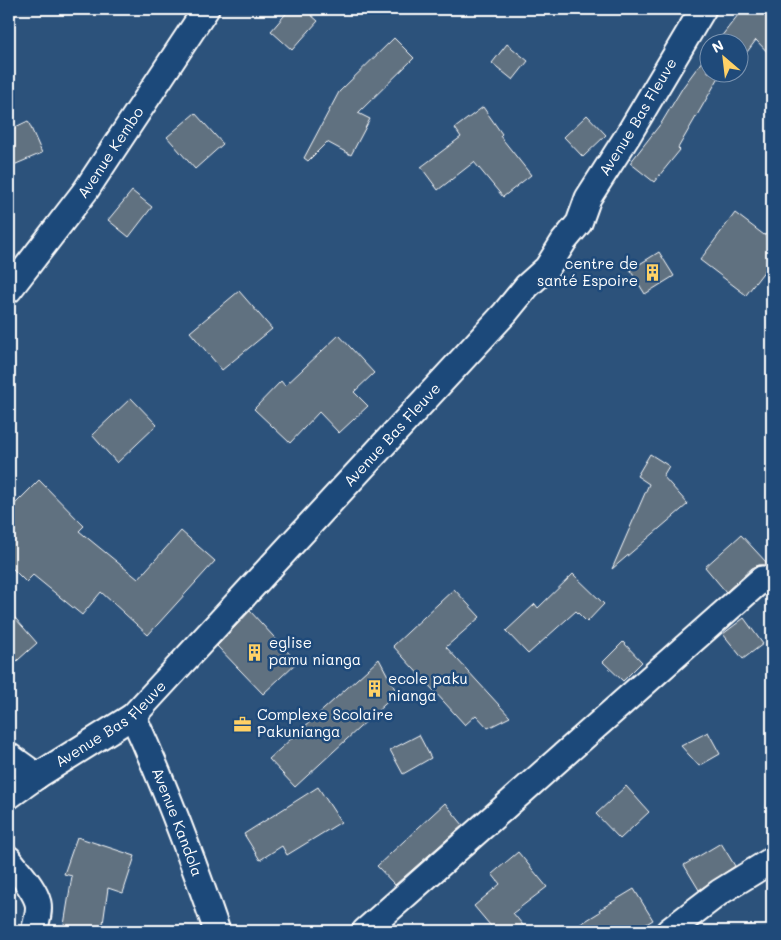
<svg xmlns="http://www.w3.org/2000/svg" width="781" height="940" viewBox="0 0 781 940" font-family="Mali,sans-serif">
	<style>
		.building { fill: #607180; stroke: #fff }
		.lines { fill: none; stroke-linecap: round; stroke-linejoin: round }
		.street-casing { stroke: #fff; stroke-width: 29 }
		.street { stroke: #1f4a7a; stroke-width: 25 }
		.labels { text-anchor: middle; stroke-width: 5; stroke-linejoin: round; paint-order: stroke }
		.street-label { font-size: 15px; fill: #fff; stroke: #1f4a7a }
		.poi-label { font-size: 15px; fill: #fff; stroke: #1f4a7a; text-anchor: start }
	</style>
	<rect width="100%" height="100%" fill="#2c527b"/>
	<filter id="ink" filterUnits="userSpaceOnUse"><feTurbulence type="fractalNoise" baseFrequency=".02" numOctaves="2"/><feDisplacementMap in="SourceGraphic" scale="10" xChannelSelector="R" yChannelSelector="G"/><feConvolveMatrix kernelMatrix="1 2 1 2 8 2 1 2 1" color-interpolation-filters="sRGB"/></filter>
	<g filter="url(#ink)">
		<g class="building">
			<polygon points="290,9 304,9 318,21 292,50 271,31"/>
			<polygon points="738,9 772,9 772,57 756,40 738,64 738,42 717,42 738,15"/>
			<polygon points="394,38 414,58 358,113 370,119 351,155 327,142 308,161 304,158 339,92"/>
			<polygon points="507,44 528,61 513,80 492,63"/>
			<polygon points="708,53 708,72 722,72 678,148 680,150 654,182 630,163 662,122 683,87"/>
			<polygon points="483,107 502,134 500,136 531,175 503,197 474,162 438,190 421,167 461,137 455,128"/>
			<polygon points="195,113 223,144 195,169 167,137"/>
			<polygon points="587,115 606,135 583,157 564,137"/>
			<polygon points="28,121 42,153 9,167 9,130"/>
			<polygon points="132,191 152,207 129,237 108,220"/>
			<polygon points="735,213 772,241 772,261 746,295 700,260"/>
			<polygon points="659,252 674,276 645,294 630,270"/>
			<polygon points="239,291 272,329 222,370 190,332"/>
			<polygon points="339,335 374,373 354,392 368,406 339,433 319,412 290,443 254,409 281,381 285,386"/>
			<polygon points="131,398 157,425 117,463 92,435"/>
			<polygon points="650,454 669,466 663,476 688,504 612,569 649,484 637,476"/>
			<polygon points="39,480 84,526 79,531 138,579 181,531 215,561 148,635 101,592 82,615 33,575 26,582 9,565 9,510"/>
			<polygon points="741,535 767,563 764,565 759,565 752,568 726,592 705,567"/>
			<polygon points="573,574 604,604 587,622 576,611 528,654 506,631 535,604 538,608"/>
			<polygon points="454,589 480,617 446,647 510,717 488,728 476,715 465,725 393,646"/>
			<polygon points="9,611 37,643 9,668"/>
			<polygon points="250,611 297,662 263,694 217,646"/>
			<polygon points="744,618 763,644 743,659 723,634"/>
			<polygon points="623,642 642,662 623,681 603,662"/>
			<polygon points="379,659 397,693 295,787 269,759"/>
			<polygon points="708,732 720,754 699,766 681,746"/>
			<polygon points="419,735 431,758 403,774 390,750"/>
			<polygon points="626,786 649,812 620,839 596,814"/>
			<polygon points="318,787 341,822 287,855 282,846 260,860 244,834"/>
			<polygon points="445,803 463,825 395,885 377,866"/>
			<polygon points="77,837 135,856 123,893 108,888 102,931 63,931 72,876 64,874"/>
			<polygon points="721,843 735,866 699,890 684,865"/>
			<polygon points="518,852 547,887 513,913 528,931 495,931 474,906 500,884 492,874"/>
			<polygon points="634,889 653,920 635,931 569,931 600,912 599,910"/>
		</g>
		<g class="lines">
			<defs>
				<g id="street">
					<path id="s1" d="M 9,290 L 86,190 L 206,9"/>
					<path id="s2" d="M 133,716 C 165,786 192,858 217,931"/>
					<polyline points="9,756 37,776"/>
					<path id="s3" d="M 9,796 L 37,776 L 133,716 L 505,313 L 527,286 L 547,268 L 564,241 L 579,223 L 588,198 L 627,137 L 703,9"/>
					<path d="M 9,859 C 18,872 34,887 38,903 C 40,912 36,923 34,931"/>
					<polyline points="365,931 762,579"/>
					<polyline points="669,931 720,892 772,860"/>
				</g>
			</defs>
			<use href="#street" class="street-casing"/>
			<use href="#street" class="street"/>
		</g>
	</g>
	<defs>
		<symbol id="building-bare" viewBox="-9 -9 18 18"><path d="M-4-6H4V6H1V3H-1V6H-4ZM-2.5-4.3h1.7v1.8h-1.7ZM.8-4.3h1.7v1.8H.8ZM-2.5-1h1.7V.8h-1.7ZM.8-1h1.7V.8H.8Z" fill="#ffd166" stroke="#1f4a7a" stroke-width="2.5" paint-order="stroke"/></symbol>
		<symbol id="office-bare" viewBox="-9 -9 18 18"><path d="M-6-3h4V-5.5h4V-3h4V5H-6ZM-1-4.5V-3h2v-1.5ZM-6 0V1H6V0Z" fill="#ffd166" stroke="#1f4a7a" stroke-width="2.5" paint-order="stroke"/></symbol>
	</defs>
	<g fill-rule="evenodd">
		<use href="#building-bare" x="640" y="260" width="25" height="25"/>
		<use href="#building-bare" x="242" y="640" width="25" height="25"/>
		<use href="#building-bare" x="362" y="676" width="25" height="25"/>
		<use href="#office-bare" x="230" y="712" width="25" height="25"/>
	</g>
	<g class="labels">
		<g class="street-label">
			<text dy="5" stroke="none"><textPath href="#s3" startOffset="935">Avenue Bas Fleuve</textPath></text>
			<text dy="5" stroke="none"><textPath href="#s1" startOffset="171">Avenue Kembo</textPath></text>
			<text dy="5" stroke="none"><textPath href="#s3" startOffset="530">Avenue Bas Fleuve</textPath></text>
			<text dy="5" stroke="none"><textPath href="#s3" startOffset="125">Avenue Bas Fleuve</textPath></text>
			<text dy="5" stroke="none"><textPath href="#s2" startOffset="115">Avenue Kandola</textPath></text>
		</g>
		<g class="poi-label">
			<text x="638" y="269" text-anchor="end">centre de<tspan x="638" dy="17">santé Espoire</tspan></text>
			<text x="269" y="648">eglise<tspan x="269" dy="17">pamu nianga</tspan></text>
			<text x="388" y="684">ecole paku<tspan x="388" dy="17">nianga</tspan></text>
			<text x="257" y="720">Complexe Scolaire<tspan x="257" dy="17">Pakunianga</tspan></text>
		</g>
	</g>
	<rect width="781" height="940" fill="none" stroke="#1f4a7a" stroke-width="30"/>
	<rect x="15" y="15" width="751" height="910" fill="none" stroke="#fff" stroke-width="2" filter="url(#ink)"/>
	<g transform="translate(724 58) rotate(332)"><circle r="24" fill="#1f4a7a" stroke="#7992af"/>
	<path d="M0-4L9 19L0 12L-9 19Z" fill="#ffd166"/>
	<text y="-8" font-size="14" font-weight="bold" text-anchor="middle" fill="#ffffff">N</text>
	</g>
</svg>
